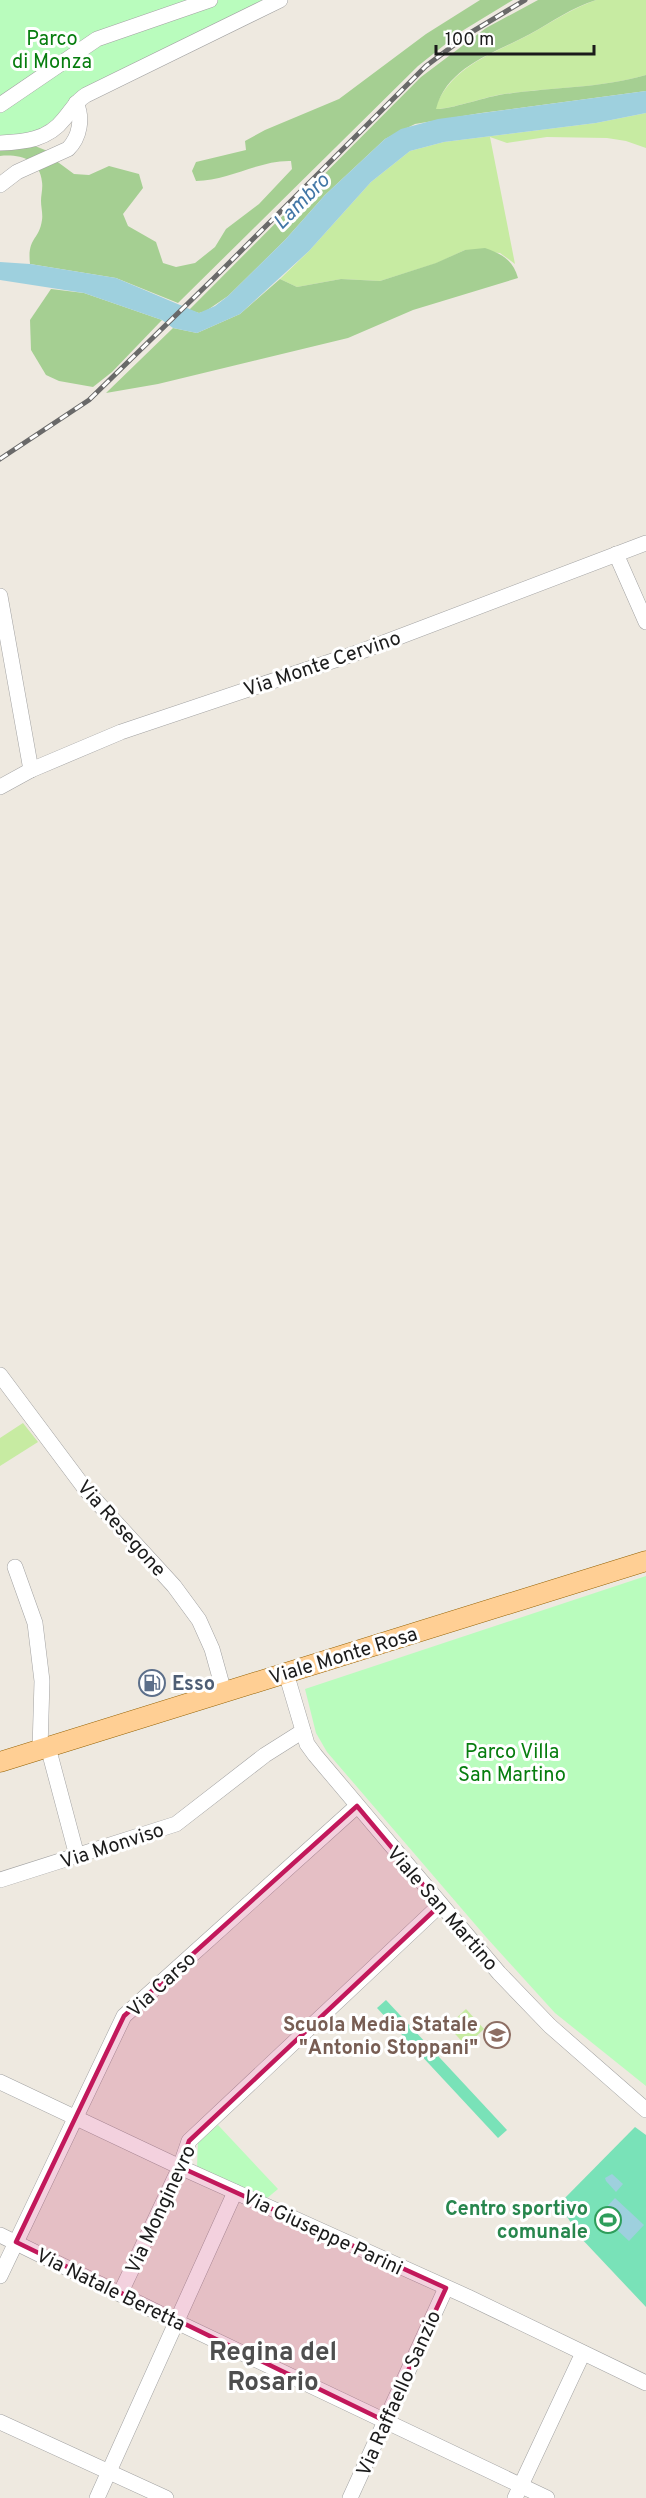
<svg xmlns="http://www.w3.org/2000/svg" width="646" height="2498" viewBox="0 0 646 2498" font-family="Overpass,sans-serif">
	<style>
		.grass { fill: #c7eba2 }
		.forest { fill: #a5cf92 }
		.park { fill: #b9fcbd }
		.pitch { fill: #79e2b8 }
		.water { fill: #9ed0de }
		.lines { fill: none; stroke-linecap: round; stroke-linejoin: round }
		.minor-casing { stroke: #a2a2a2; stroke-width: 16 }
		.major-casing { stroke: #936000; stroke-width: 21 }
		.minor { stroke: #fff; stroke-width: 15 }
		.major { stroke: #ffcf94; stroke-width: 20 }
		.rail-casing { stroke: #696969; stroke-width: 5 }
		.rail { stroke: #fff; stroke-width: 3; stroke-dasharray: 9; stroke-linecap: butt }
		.marked { fill: #c2185b; fill-opacity: 0.2; stroke: #c2185b; stroke-width: 4.5; stroke-linejoin: round }
		.labels { text-anchor: middle; stroke-width: 6; stroke-linejoin: round; paint-order: stroke }
		.park-label { font-size: 20px; fill: #067d0e; stroke: #fff }
		.street-label { font-size: 20px; fill: #1b1b1b; stroke: #fff }
		.service-label { font-size: 20px; font-weight: bold; fill: #4e5e75; stroke: #fff; text-anchor: start }
		.education-label { font-size: 20px; font-weight: bold; fill: #785e54; stroke: #fff; text-anchor: end }
		.leisure-label { font-size: 20px; font-weight: bold; fill: #27864d; stroke: #fff; text-anchor: end }
		.water-label { font-size: 21px; font-style: italic; fill: #4176a6; stroke: #fff }
		.district-label { font-size: 26px; font-weight: bold; fill: #4e4e4e; stroke: #fff }
	</style>
	<rect width="100%" height="100%" fill="#eee9e0"/>
	<g class="grass">
		<path d="M 596,0 L 646,0 L 646,75 C 598,89 548,87 498,95 C 483,98 447,110 435,109 C 451,64 497,53 534,32 C 555,20 573,8 596,0 Z"/>
		<polygon points="646,113 646,148 626,141 607,138 547,137 507,143 490,137 515,264 500,253 465,250 437,263 380,281 341,279 297,287 280,279 309,251 371,182 410,151 444,142 596,123"/>
		<polygon points="23,1423 38,1442 0,1466 0,1438"/>
		<polygon points="466,2009 484,2029 466,2046 448,2026"/>
	</g>
	<g class="forest">
		<path d="M 480,0 L 513,0 L 462,31 L 418,66 L 178,303 L 116,278 L 30,264 C 27,237 39,241 42,220 C 43,214 41,207 41,201 C 41,195 43,188 42,182 C 40,159 19,154 0,156 L 0,149 L 30,144 L 50,152 L 55,160 L 74,174 L 89,175 L 109,166 L 139,174 L 143,188 L 123,214 L 128,226 L 156,242 L 163,263 L 176,267 L 195,263 L 215,247 L 226,229 L 259,204 L 292,169 L 291,161 C 259,160 229,181 196,181 L 192,171 L 196,162 L 246,150 L 245,141 L 265,130 L 339,99 L 426,34 Z"/>
		<path d="M 538,0 L 596,0 C 571,8 552,22 530,34 C 495,53 447,66 436,109 C 447,110 483,98 499,95 C 548,87 598,89 646,75 L 646,91 L 481,113 L 415,124 L 385,139 L 325,195 L 285,240 L 228,296 L 206,311 L 199,313 L 189,310 L 421,77 L 486,28 Z"/>
		<path d="M 485,248 C 502,254 513,260 518,278 L 413,310 L 348,338 L 158,384 L 106,393 L 173,328 L 197,333 L 240,314 L 280,279 L 297,287 L 341,279 L 380,281 L 436,263 L 465,250 Z"/>
		<polygon points="51,289 84,293 162,320 112,372 93,387 59,381 46,375 31,350 30,320"/>
	</g>
	<g class="park">
		<polygon points="0,0 270,0 77,94 53,120 33,134 0,140"/>
		<polygon points="646,1576 646,2086 555,2013 486,1937 327,1752 316,1733 305,1689"/>
		<polygon points="218,2125 278,2189 266,2199 197,2167 198,2143"/>
	</g>
	<g class="pitch">
		<polygon points="386,2000 507,2130 498,2138 377,2008"/>
		<polygon points="635,2127 646,2135 646,2307 580,2237 559,2204"/>
	</g>
	<g class="water">
		<polygon points="646,91 646,113 596,123 444,142 410,151 371,182 309,251 240,314 197,333 173,328 162,320 84,293 0,280 0,262 30,264 116,278 199,313 215,306 228,296 285,240 325,195 385,139 401,129 438,119"/>
		<polygon points="612,2174 623,2184 616,2192 606,2181 605,2178"/>
		<polygon points="615,2198 644,2225 629,2241 600,2214"/>
	</g>
	<g class="lines">
		<defs>
			<g id="minor">
				<polyline points="0,105 97,39 210,0"/>
				<path d="M 0,143 C 24,142 48,140 64,119 C 72,110 76,101 86,95 L 280,0"/>
				<path d="M 0,185 L 17,172 L 68,149 C 80,137 83,118 76,103"/>
				<polyline points="616,554 646,622"/>
				<polyline points="0,596 31,770"/>
				<polyline points="0,787 31,770 121,732 362,651 646,543"/>
				<polyline points="0,1375 86,1490 174,1586 199,1620 212,1649 224,1692"/>
				<polyline points="15,1567 35,1623 42,1681 40,1749"/>
				<polyline points="286,1673 307,1744 315,1755 499,1973 550,2026 646,2110"/>
				<polyline points="48,1747 77,1856"/>
				<polyline points="0,1880 176,1824 265,1755 303,1731"/>
				<polyline points="0,2082 180,2167 468,2297 646,2383"/>
				<polyline points="0,2235 177,2322 547,2498"/>
				<polyline points="0,2276 124,2016 357,1806"/>
				<polyline points="120,2294 180,2167 189,2141 440,1905"/>
				<polyline points="0,2422 166,2498"/>
				<polyline points="97,2498 235,2192"/>
				<polyline points="350,2498 446,2288"/>
				<polyline points="515,2498 583,2353"/>
			</g>
			<polyline id="major" points="0,1762 646,1561"/>
		</defs>
		<use href="#minor" class="minor-casing"/>
		<use href="#major" class="major-casing"/>
		<use href="#minor" class="minor"/>
		<use href="#major" class="major"/>
		<defs>
			<polyline id="rail" points="0,459 89,400 214,278 426,66 470,33 525,0"/>
		</defs>
		<use href="#rail" class="rail-casing"/>
		<use href="#rail" class="rail"/>
	</g>
	<path class="marked" d="M 357,1806 L 440,1905 L 189,2141 L 180,2167 L 446,2288 L 385,2421 L 16,2242 L 124,2016 Z"/>
	<defs>
		<symbol id="fuel-ring" viewBox="-11 -11 22 22"><circle r="9.5" fill="#fff" stroke="#5c6f8a" stroke-width="1.5"/><path d="M-5.5-6h7V0h2V4h1.3V-2.5L3-4.5l.8-.8L6-3V5H2.5V1h-1V6h-7ZM-4.2-4.7v3.2H.2V-4.7Z" fill="#5c6f8a"/></symbol>
		<symbol id="school-ring" viewBox="-11 -11 22 22"><circle r="9.5" fill="#fff" stroke="#8d6e63" stroke-width="1.5"/><path d="M0-5L7-2L0 1L-7-2ZM-4 1L0 2.5L4 1V4Q0 6-4 4Z" fill="#8d6e63"/></symbol>
		<symbol id="stadium-ring" viewBox="-11 -11 22 22"><circle r="9.5" fill="#fff" stroke="#2e9e5b" stroke-width="1.5"/><path d="M0-5a6.5 5 0 1 0 0 10a6.5 5 0 1 0 0-10ZM-3.5-1.8h7v3.6h-7Z" fill="#2e9e5b"/></symbol>
	</defs>
	<g fill-rule="evenodd">
		<use href="#fuel-ring" x="137" y="1668" width="30" height="30"/>
		<use href="#school-ring" x="482" y="2020" width="30" height="30"/>
		<use href="#stadium-ring" x="593" y="2205" width="30" height="30"/>
	</g>
	<g class="labels">
		<g class="park-label">
			<text x="52" y="45">Parco<tspan x="52" dy="23">di Monza</tspan></text>
			<text x="512" y="1758">Parco Villa<tspan x="512" dy="23">San Martino</tspan></text>
		</g>
		<g class="street-label">
			<text transform="translate(322 663) rotate(-19)" y="7">Via Monte Cervino</text>
			<text transform="translate(122 1528) rotate(48)" y="7">Via Resegone</text>
			<text transform="translate(343 1655) rotate(-17)" y="7">Viale Monte Rosa</text>
			<text transform="translate(112 1845) rotate(-18)" y="7">Via Monviso</text>
			<text transform="translate(443 1908) rotate(49)" y="7">Viale San Martino</text>
			<text transform="translate(161 1984) rotate(-43)" y="7">Via Carso</text>
			<text transform="translate(160 2209) rotate(-65)" y="7">Via Monginevro</text>
			<text transform="translate(323 2232) rotate(25)" y="7">Via Giuseppe Parini</text>
			<text transform="translate(111 2289) rotate(26)" y="7">Via Natale Beretta</text>
			<text transform="translate(398 2393) rotate(-66)" y="7">Via Raffaello Sanzio</text>
		</g>
		<g class="service-label">
			<text x="172" y="1690">Esso</text>
		</g>
		<g class="education-label">
			<text x="478" y="2031">Scuola Media Statale<tspan x="478" dy="23">"Antonio Stoppani"</tspan></text>
		</g>
		<g class="leisure-label">
			<text x="588" y="2215">Centro sportivo<tspan x="588" dy="23">comunale</tspan></text>
		</g>
		<g class="water-label">
			<text transform="translate(301 201) rotate(-45)" y="7">Lambro</text>
		</g>
		<g class="district-label">
			<text x="273" y="2360">Regina del<tspan x="273" dy="30">Rosario</tspan></text>
		</g>
	</g>
	<path d="M436 45v9h158v-9" fill="none" stroke="#1b1b1b" stroke-width="3"/>
	<text x="445" y="45" font-size="18" fill="#1b1b1b" stroke="#ffffff" stroke-width="4.5" paint-order="stroke">100 m</text>
</svg>
